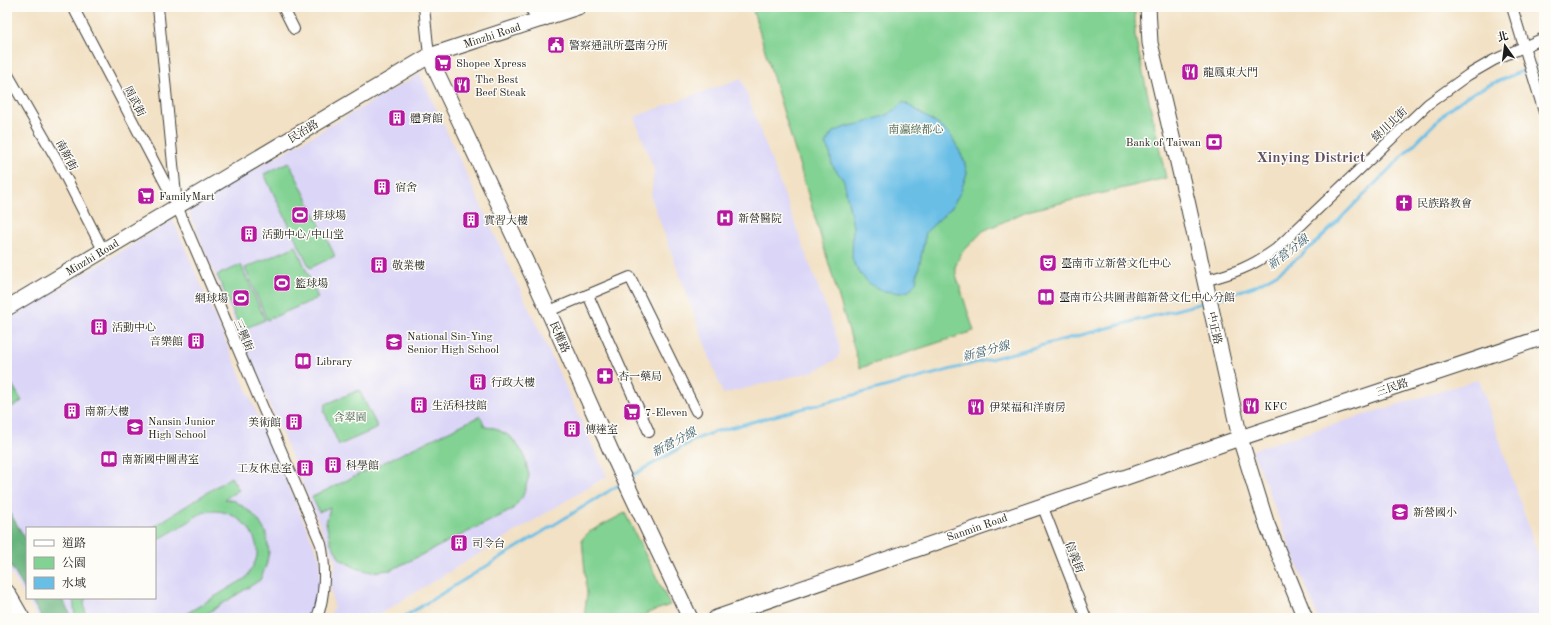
<svg xmlns="http://www.w3.org/2000/svg" width="1551" height="625" viewBox="0 0 1551 625" font-family="'Old Standard TT','Noto Serif TC',serif">
	<style>
		.built { fill: #dbd6f7; fill-rule: evenodd }
		.green { fill: #81d293; stroke: #4e7758 }
		.forest { fill: #68b47d; stroke: #42684c }
		.water { fill: #69bee6; stroke: #426d81 }
		.lines { fill: none; stroke-linecap: round; stroke-linejoin: round }
		.stream { stroke: #69bee6; stroke-width: 3 }
		.street-casing { stroke: #3c3a35; stroke-width: 12 }
		.secondary-casing { stroke: #3c3a35; stroke-width: 17 }
		.street { stroke: #fff; stroke-width: 10 }
		.secondary { stroke: #fff; stroke-width: 15 }
		.labels { text-anchor: middle; stroke-width: 3; stroke-linejoin: round; paint-order: stroke }
		.street-label { font-size: 11px; fill: #1c1c1c; stroke: #fdfcf7 }
		.poi-label { font-size: 11px; fill: #1c1c1c; stroke: #fdfcf7; text-anchor: start }
		.park-label { font-size: 11px; fill: #3f5c46; stroke: #fdfcf7 }
		.water-label { font-size: 12px; font-style: italic; fill: #3b5d6d; stroke: #fdfcf7 }
		.district-label { font-size: 15px; font-weight: bold; fill: #604e62; stroke: #fdfcf7 }
	</style>
	<rect width="100%" height="100%" fill="#fdfcf7"/>
	<filter id="ink" filterUnits="userSpaceOnUse"><feTurbulence type="fractalNoise" baseFrequency=".025" numOctaves="2"/><feDisplacementMap in="SourceGraphic" scale="8" xChannelSelector="R" yChannelSelector="G"/><feConvolveMatrix kernelMatrix="1 2 1 2 8 2 1 2 1" color-interpolation-filters="sRGB"/></filter>
	<filter id="wash" filterUnits="userSpaceOnUse"><feTurbulence type="fractalNoise" baseFrequency=".012" numOctaves="4" result="noise"/><feDisplacementMap in="SourceGraphic" scale="16" xChannelSelector="R" yChannelSelector="G"/><feGaussianBlur stdDeviation="0.9" result="paint"/><feColorMatrix in="noise" values="0 0 0 0 0 0 0 0 0 0 0 0 0 0 0 0 0 1.4 0 .05"/><feComposite in="paint" operator="in"/></filter>
	<g filter="url(#wash)">
		<rect width="100%" height="100%" fill="#f2e1c4"/>
		<g class="built">
			<polygon points="420,74 607,476 373,618 329,618 334,607 330,585 336,563 187,208"/>
			<polygon points="741,78 839,343 840,352 837,359 814,371 723,394 651,197 654,169 634,117"/>
			<path d="M 173,220 L 320,559 L 321,618 L 38,618 L 7,567 L 7,320 ZM 27,528 L 155,528 L 155,598 L 27,598 Z"/>
			<polygon points="1479,379 1544,573 1544,618 1318,618 1252,450"/>
		</g>
		<g class="green">
			<polygon points="752,7 1135,7 1135,36 1166,178 1027,211 983,231 961,254 955,267 957,278 974,331 860,368"/>
			<polygon points="289,162 335,256 310,268 264,174"/>
			<polygon points="296,246 318,298 267,320 245,268"/>
			<polygon points="241,265 265,320 241,330 217,275"/>
			<polygon points="7,376 22,401 7,410"/>
			<polygon points="359,390 378,428 339,445 324,411 326,404"/>
			<polygon points="480,416 485,427 495,428 511,437 524,454 529,476 523,496 512,510 391,570 371,572 356,568 340,559 331,543 326,523 330,507 319,512 312,497"/>
			<path d="M 231,477 L 239,490 L 225,499 L 235,501 L 252,513 L 259,521 L 266,533 L 269,552 L 266,566 L 260,580 L 200,618 L 179,618 L 246,578 C 250,571 256,563 257,555 C 259,529 231,506 206,512 C 200,513 194,518 190,521 C 178,528 167,535 155,541 L 155,528 L 152,528 Z"/>
			<polygon points="625,513 670,605 645,614 642,618 584,618 587,594 582,539 589,532"/>
			<polygon points="73,598 86,598 84,602 86,618 75,618"/>
		</g>
		<g class="forest">
			<polygon points="8,510 27,541 27,593 7,560 7,511"/>
			<polygon points="30,598 61,598 71,615 65,618 42,618"/>
		</g>
		<polygon class="water" points="904,102 940,126 952,137 964,160 967,173 961,191 952,207 926,232 916,282 909,291 900,293 883,291 871,285 861,275 855,266 852,258 853,227 844,181 832,165 830,153 825,144 832,133 845,127 864,123 889,114"/>
		<g class="lines">
			<g class="stream">
				<polyline points="1213,300 1255,286 1278,273 1303,254 1327,232 1447,111 1467,96 1489,85 1544,62"/>
				<polyline points="628,478 694,440 714,432 1206,302"/>
				<polyline points="402,618 622,483"/>
			</g>
		</g>
	</g>
	<g filter="url(#ink)">
		<g class="lines">
			<defs>
				<g id="street">
					<polyline points="73,7 174,200"/>
					<path d="M 158,7 L 177,206 L 321,544 C 326,567 325,596 317,618"/>
					<polyline points="283,7 294,29"/>
					<polyline points="424,7 429,56"/>
					<polyline points="1512,7 1544,112"/>
					<polyline points="7,73 57,160 103,250"/>
					<path d="M 1204,281 C 1234,273 1251,267 1276,249 L 1428,104 L 1468,75 L 1494,60 L 1544,38"/>
					<polyline points="588,295 649,432"/>
					<polyline points="549,311 630,277 696,411"/>
					<polyline points="1042,505 1086,618"/>
				</g>
				<g id="secondary">
					<polyline points="532,7 542,19"/>
					<polyline points="1148,7 1150,43 1188,205 1240,438 1266,522 1305,618"/>
					<polyline points="429,56 534,279 611,451 690,618"/>
					<polyline points="7,308 429,56 578,7"/>
					<polyline points="7,592 22,618"/>
					<polyline points="716,618 1240,438 1544,337"/>
				</g>
			</defs>
			<use href="#street" class="street-casing"/>
			<use href="#secondary" class="secondary-casing"/>
			<use href="#street" class="street"/>
			<use href="#secondary" class="secondary"/>
		</g>
	</g>
	<defs>
		<symbol id="civic-square" viewBox="-11 -11 22 22"><rect x="-9" y="-9" width="18" height="18" rx="4" fill="#b5179e" stroke="#fdfcf7"/><path d="M-.6-6.5H3V-4.5H.6V-3L4-1V1h2V6H-6V1h2V-1L-.6-3ZM-1.2 2.5V6h2.4V2.5Z" fill="#fff"/></symbol>
		<symbol id="supermarket-square" viewBox="-11 -11 22 22"><rect x="-9" y="-9" width="18" height="18" rx="4" fill="#b5179e" stroke="#fdfcf7"/><path d="M-6-5.5h2.5l.6 2H6L4.5 2H-2.5L-4.4-4H-6ZM-1.5 3.2a1.3 1.3 0 1 0 .1 0ZM3 3.2a1.3 1.3 0 1 0 .1 0Z" fill="#fff"/></symbol>
		<symbol id="restaurant-square" viewBox="-11 -11 22 22"><rect x="-9" y="-9" width="18" height="18" rx="4" fill="#b5179e" stroke="#fdfcf7"/><path d="M-5-6h1v4h1v-4h1v4h1v-4h1v5L-1.5 .5V6h-2V.5L-5-1ZM5-6V6H3V1.5H1.5Q1.5-4 5-6Z" fill="#fff"/></symbol>
		<symbol id="building-square" viewBox="-11 -11 22 22"><rect x="-9" y="-9" width="18" height="18" rx="4" fill="#b5179e" stroke="#fdfcf7"/><path d="M-4-6H4V6H1V3H-1V6H-4ZM-2.5-4.3h1.7v1.8h-1.7ZM.8-4.3h1.7v1.8H.8ZM-2.5-1h1.7V.8h-1.7ZM.8-1h1.7V.8H.8Z" fill="#fff"/></symbol>
		<symbol id="bank-square" viewBox="-11 -11 22 22"><rect x="-9" y="-9" width="18" height="18" rx="4" fill="#b5179e" stroke="#fdfcf7"/><path d="M-6-4H6V4H-6ZM0-2.3a2.3 2.3 0 1 0 0 4.6a2.3 2.3 0 1 0 0-4.6Z" fill="#fff"/></symbol>
		<symbol id="church-square" viewBox="-11 -11 22 22"><rect x="-9" y="-9" width="18" height="18" rx="4" fill="#b5179e" stroke="#fdfcf7"/><path d="M-1.2-6h2.4v3.5h3.3v2.4h-3.3V6h-2.4V-.1h-3.3v-2.4h3.3Z" fill="#fff"/></symbol>
		<symbol id="stadium-square" viewBox="-11 -11 22 22"><rect x="-9" y="-9" width="18" height="18" rx="4" fill="#b5179e" stroke="#fdfcf7"/><path d="M0-5a6.5 5 0 1 0 0 10a6.5 5 0 1 0 0-10ZM-3.5-1.8h7v3.6h-7Z" fill="#fff"/></symbol>
		<symbol id="hospital-square" viewBox="-11 -11 22 22"><rect x="-9" y="-9" width="18" height="18" rx="4" fill="#b5179e" stroke="#fdfcf7"/><path d="M-5-5h3v3.5h4V-5h3V5h-3V1.5h-4V5h-3Z" fill="#fff"/></symbol>
		<symbol id="theatre-square" viewBox="-11 -11 22 22"><rect x="-9" y="-9" width="18" height="18" rx="4" fill="#b5179e" stroke="#fdfcf7"/><path d="M-5-5.5Q0-4 5-5.5V0Q5 5 0 6Q-5 5-5 0ZM-3.3-2.5H-1v1.5H-3.3ZM1-2.5H3.3v1.5H1ZM-2.8 1Q0 5.5 2.8 1Z" fill="#fff"/></symbol>
		<symbol id="library-square" viewBox="-11 -11 22 22"><rect x="-9" y="-9" width="18" height="18" rx="4" fill="#b5179e" stroke="#fdfcf7"/><path d="M-6-4Q-3-5.5-.7-3.5V5Q-3 3-6 4ZM6-4Q3-5.5 .7-3.5V5Q3 3 6 4Z" fill="#fff"/></symbol>
		<symbol id="school-square" viewBox="-11 -11 22 22"><rect x="-9" y="-9" width="18" height="18" rx="4" fill="#b5179e" stroke="#fdfcf7"/><path d="M0-5L7-2L0 1L-7-2ZM-4 1L0 2.5L4 1V4Q0 6-4 4Z" fill="#fff"/></symbol>
		<symbol id="pharmacy-square" viewBox="-11 -11 22 22"><rect x="-9" y="-9" width="18" height="18" rx="4" fill="#b5179e" stroke="#fdfcf7"/><path d="M-2-6h4v4h4v4h-4v4h-4v-4h-4v-4h4Z" fill="#fff"/></symbol>
	</defs>
	<g fill-rule="evenodd">
		<use href="#civic-square" x="546" y="35" width="20" height="20"/>
		<use href="#supermarket-square" x="433" y="53" width="20" height="20"/>
		<use href="#restaurant-square" x="1180" y="62" width="20" height="20"/>
		<use href="#restaurant-square" x="452" y="75" width="20" height="20"/>
		<use href="#building-square" x="387" y="108" width="20" height="20"/>
		<use href="#bank-square" x="1204" y="132" width="20" height="20"/>
		<use href="#building-square" x="372" y="177" width="20" height="20"/>
		<use href="#supermarket-square" x="136" y="186" width="20" height="20"/>
		<use href="#church-square" x="1394" y="193" width="20" height="20"/>
		<use href="#stadium-square" x="290" y="205" width="20" height="20"/>
		<use href="#hospital-square" x="715" y="208" width="20" height="20"/>
		<use href="#building-square" x="461" y="210" width="20" height="20"/>
		<use href="#building-square" x="239" y="224" width="20" height="20"/>
		<use href="#theatre-square" x="1038" y="253" width="20" height="20"/>
		<use href="#building-square" x="369" y="255" width="20" height="20"/>
		<use href="#stadium-square" x="272" y="273" width="20" height="20"/>
		<use href="#library-square" x="1036" y="287" width="20" height="20"/>
		<use href="#stadium-square" x="231" y="288" width="20" height="20"/>
		<use href="#building-square" x="89" y="317" width="20" height="20"/>
		<use href="#building-square" x="186" y="331" width="20" height="20"/>
		<use href="#school-square" x="384" y="332" width="20" height="20"/>
		<use href="#library-square" x="293" y="351" width="20" height="20"/>
		<use href="#pharmacy-square" x="595" y="366" width="20" height="20"/>
		<use href="#building-square" x="468" y="372" width="20" height="20"/>
		<use href="#building-square" x="409" y="395" width="20" height="20"/>
		<use href="#restaurant-square" x="1241" y="396" width="20" height="20"/>
		<use href="#restaurant-square" x="966" y="397" width="20" height="20"/>
		<use href="#building-square" x="62" y="401" width="20" height="20"/>
		<use href="#supermarket-square" x="622" y="402" width="20" height="20"/>
		<use href="#building-square" x="284" y="412" width="20" height="20"/>
		<use href="#school-square" x="125" y="417" width="20" height="20"/>
		<use href="#building-square" x="562" y="419" width="20" height="20"/>
		<use href="#library-square" x="99" y="449" width="20" height="20"/>
		<use href="#building-square" x="323" y="455" width="20" height="20"/>
		<use href="#building-square" x="295" y="458" width="20" height="20"/>
		<use href="#school-square" x="1390" y="502" width="20" height="20"/>
		<use href="#building-square" x="449" y="533" width="20" height="20"/>
	</g>
	<g class="labels">
		<g class="street-label">
			<text transform="translate(492 35) rotate(-18)" y="4">Minzhi Road</text>
			<text transform="translate(135 101) rotate(62)" y="4">周武街</text>
			<text transform="translate(1389 124) rotate(-43)" y="4">綠川北街</text>
			<text transform="translate(303 131) rotate(-31)" y="4">民治路</text>
			<text transform="translate(67 155) rotate(62)" y="4">南新街</text>
			<text transform="translate(92 257) rotate(-31)" y="4">Minzhi Road</text>
			<text transform="translate(1215 328) rotate(77)" y="4">中正路</text>
			<text transform="translate(244 335) rotate(67)" y="4">三興街</text>
			<text transform="translate(560 337) rotate(66)" y="4">民權路</text>
			<text transform="translate(1392 387) rotate(-18)" y="4">三民路</text>
			<text transform="translate(977 527) rotate(-19)" y="4">Sanmin Road</text>
			<text transform="translate(1075 557) rotate(69)" y="4">信義街</text>
		</g>
		<g class="poi-label">
			<text x="569" y="49">警察通訊所臺南分所</text>
			<text x="456" y="67">Shopee Xpress</text>
			<text x="1203" y="76">龍鳳東大門</text>
			<text x="475" y="83">The Best<tspan x="475" dy="13">Beef Steak</tspan></text>
			<text x="410" y="122">體育館</text>
			<text x="1201" y="146" text-anchor="end">Bank of Taiwan</text>
			<text x="395" y="191">宿舍</text>
			<text x="159" y="200">FamilyMart</text>
			<text x="1417" y="207">民族路教會</text>
			<text x="313" y="219">排球場</text>
			<text x="738" y="222">新營醫院</text>
			<text x="484" y="224">實習大樓</text>
			<text x="262" y="238">活動中心/中山堂</text>
			<text x="1061" y="267">臺南市立新營文化中心</text>
			<text x="392" y="269">敬業樓</text>
			<text x="295" y="287">籃球場</text>
			<text x="1059" y="301">臺南市公共圖書館新營文化中心分館</text>
			<text x="228" y="302" text-anchor="end">網球場</text>
			<text x="112" y="331">活動中心</text>
			<text x="407" y="340">National Sin-Ying<tspan x="407" dy="13">Senior High School</tspan></text>
			<text x="183" y="345" text-anchor="end">音樂館</text>
			<text x="316" y="365">Library</text>
			<text x="618" y="380">杏一藥局</text>
			<text x="491" y="386">行政大樓</text>
			<text x="432" y="409">生活科技館</text>
			<text x="1264" y="410">KFC</text>
			<text x="989" y="411">伊萊福和洋廚房</text>
			<text x="85" y="415">南新大樓</text>
			<text x="645" y="416">7-Eleven</text>
			<text x="148" y="425">Nansin Junior<tspan x="148" dy="13">High School</tspan></text>
			<text x="281" y="426" text-anchor="end">美術館</text>
			<text x="585" y="433">傳達室</text>
			<text x="122" y="463">南新國中圖書室</text>
			<text x="346" y="469">科學館</text>
			<text x="292" y="472" text-anchor="end">工友休息室</text>
			<text x="1413" y="516">新營國小</text>
			<text x="472" y="547">司令台</text>
		</g>
		<g class="park-label">
			<text x="916" y="133">南瀛綠都心</text>
			<text x="350" y="421">含翠園</text>
		</g>
		<g class="water-label">
			<text transform="translate(1288 252) rotate(-38)" y="4">新營分線</text>
			<text transform="translate(986 351) rotate(-15)" y="4">新營分線</text>
			<text transform="translate(674 442) rotate(-28)" y="4">新營分線</text>
		</g>
		<g class="district-label">
			<text x="1311" y="162">Xinying District</text>
		</g>
	</g>
	<rect width="1551" height="625" fill="none" stroke="#fdfcf7" stroke-width="24"/>
	<rect x="26" y="527" width="130" height="72" fill="#fdfcf7" stroke="#a3a29f"/>
	<rect x="34" y="540" width="20" height="6" fill="#ffffff" stroke="#a3a29f"/>
	<text x="62" y="547" font-size="12" fill="#1c1c1c">道路</text>
	<rect x="34" y="557" width="20" height="12" fill="#81d293" stroke="#a3a29f"/>
	<text x="62" y="567" font-size="12" fill="#1c1c1c">公園</text>
	<rect x="34" y="577" width="20" height="12" fill="#69bee6" stroke="#a3a29f"/>
	<text x="62" y="587" font-size="12" fill="#1c1c1c">水域</text>
	<g transform="translate(1505 46) rotate(346)" stroke="#fdfcf7" stroke-width="3" paint-order="stroke">
	<path d="M0-3L7 15L0 10L-7 15Z" fill="#1c1c1c"/>
	<text y="-6" font-size="11" font-weight="bold" text-anchor="middle" fill="#1c1c1c">北</text>
	</g>
</svg>
